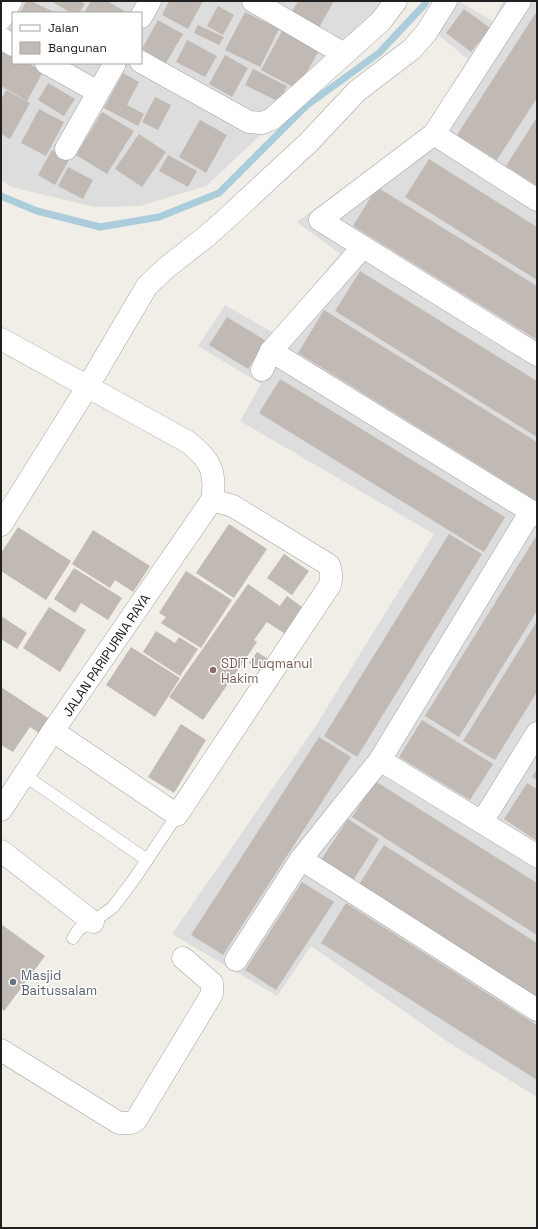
<svg xmlns="http://www.w3.org/2000/svg" width="538" height="1229" viewBox="0 0 538 1229" font-family="'Space Grotesk',sans-serif">
	<style>
		.residential { fill: #dedddd; fill-rule: evenodd }
		.lines { fill: none; stroke-linecap: round; stroke-linejoin: round }
		.stream { stroke: #abcddb; stroke-width: 7 }
		.building { fill: #c1bab4 }
		.service-casing { stroke: #a4a4a4; stroke-width: 13 }
		.minor-casing { stroke: #a4a4a4; stroke-width: 23 }
		.service { stroke: #fff; stroke-width: 12 }
		.minor { stroke: #fff; stroke-width: 22 }
		.education-dot { fill: #8d6e63; stroke: #fff; stroke-width: 1.5 }
		.worship-dot { fill: #6b7280; stroke: #fff; stroke-width: 1.5 }
		.labels { text-anchor: middle; stroke-width: 3; stroke-linejoin: round; paint-order: stroke }
		.street-label { font-size: 13px; fill: #202020; stroke: #fff }
		.education-label { font-size: 13px; fill: #785e54; stroke: #fff; text-anchor: start }
		.worship-label { font-size: 13px; fill: #5b616d; stroke: #fff; text-anchor: start }
	</style>
	<rect width="100%" height="100%" fill="#f0eee7"/>
	<g class="residential">
		<path d="M 1,1 L 408,1 L 406,8 L 334,73 L 268,128 L 206,186 L 140,206 L 94,207 L 12,187 L 1,180 ZM 13,13 L 141,13 L 141,63 L 13,63 Z"/>
		<polygon points="458,1 493,21 503,1 537,1 537,1097 451,1044 311,946 277,996 172,934 315,727 434,534 240,421 261,384 198,346 225,305 274,333 340,254 297,222 426,128 468,59 438,35"/>
	</g>
	<g class="lines">
		<polyline class="stream" points="1,196 37,211 100,227 159,217 219,193 306,106 379,53 425,4 426,1"/>
	</g>
	<g class="building">
		<polygon points="26,1 31,1 54,12 54,13 20,13"/>
		<polygon points="51,1 80,1 85,4 79,13 71,13"/>
		<polygon points="91,1 107,1 126,12 125,13 84,13"/>
		<polygon points="169,1 203,1 188,29 162,15"/>
		<polygon points="298,1 334,1 317,31 290,15"/>
		<polygon points="218,6 234,15 223,35 207,26"/>
		<polygon points="464,9 490,28 471,52 446,33"/>
		<polygon points="537,11 537,98 497,160 457,135"/>
		<polygon points="245,12 279,29 260,67 225,50"/>
		<polygon points="158,20 183,34 166,63 142,49"/>
		<polygon points="198,25 224,37 219,45 194,33"/>
		<polygon points="282,31 319,51 297,89 261,70"/>
		<polygon points="187,40 217,56 205,77 176,62"/>
		<polygon points="1,48 13,55 13,63 28,63 43,72 27,101 1,86"/>
		<polygon points="225,55 248,68 232,97 209,84"/>
		<polygon points="253,69 287,86 279,102 245,85"/>
		<polygon points="123,73 139,82 127,105 144,114 138,126 104,108"/>
		<polygon points="48,83 75,99 64,116 38,100"/>
		<polygon points="6,90 30,103 10,139 1,134 1,100"/>
		<polygon points="155,97 171,105 158,130 142,122"/>
		<polygon points="39,109 64,122 46,156 21,143"/>
		<polygon points="102,112 134,131 107,174 76,155"/>
		<polygon points="537,117 537,186 506,166"/>
		<polygon points="200,120 227,135 206,173 179,157"/>
		<polygon points="139,134 166,152 142,187 115,169"/>
		<polygon points="52,150 69,160 55,185 38,175"/>
		<polygon points="168,155 197,171 188,187 159,171"/>
		<polygon points="429,159 537,227 537,280 405,197"/>
		<polygon points="68,167 93,180 83,199 58,186"/>
		<polygon points="377,187 537,286 537,340 353,226"/>
		<polygon points="360,271 537,381 537,437 335,311"/>
		<polygon points="324,310 537,442 537,501 298,353"/>
		<polygon points="227,317 266,341 248,369 209,345"/>
		<polygon points="280,379 505,517 484,552 259,413"/>
		<polygon points="229,524 267,549 234,598 196,573"/>
		<polygon points="18,527 71,561 46,600 1,571 1,553"/>
		<polygon points="93,530 150,566 133,592 115,580 110,588 72,564"/>
		<polygon points="449,534 482,554 357,757 324,736"/>
		<polygon points="535,538 537,539 537,611 459,737 425,716"/>
		<polygon points="284,554 309,571 292,595 267,578"/>
		<polygon points="74,568 122,598 108,620 81,603 75,613 54,599"/>
		<polygon points="186,571 232,600 201,648 161,623 166,617 159,613"/>
		<polygon points="248,584 280,606 287,596 305,609 287,635 267,622 254,640 257,642 203,720 169,697"/>
		<polygon points="49,607 86,630 60,672 23,648"/>
		<polygon points="1,616 27,633 17,649 1,639"/>
		<polygon points="537,621 537,692 495,760 463,741"/>
		<polygon points="156,631 175,643 179,637 198,649 180,676 143,652"/>
		<polygon points="131,647 180,678 155,717 106,685"/>
		<polygon points="257,652 270,660 261,672 249,663"/>
		<polygon points="1,687 48,718 39,733 30,727 13,752 1,745"/>
		<polygon points="422,720 493,764 470,800 399,757"/>
		<polygon points="181,724 206,740 174,793 148,777"/>
		<polygon points="319,737 351,757 223,955 191,935"/>
		<polygon points="537,769 537,780 532,777"/>
		<polygon points="375,781 537,883 537,935 352,817"/>
		<polygon points="527,783 537,789 537,841 504,819"/>
		<polygon points="348,819 379,839 351,884 319,863"/>
		<polygon points="384,845 537,943 537,1004 356,889"/>
		<polygon points="302,882 334,902 276,990 245,970"/>
		<polygon points="346,903 537,1025 537,1080 321,943"/>
		<polygon points="1,924 45,956 4,1011 1,1008"/>
	</g>
	<g class="lines">
		<defs>
			<g id="service">
				<polyline points="24,775 147,860 132,882 113,907 93,922 79,929 73,938"/>
				<polyline points="147,860 177,815"/>
			</g>
			<g id="minor">
				<polyline points="253,1 344,54"/>
				<polyline points="520,1 434,134 320,220 537,355"/>
				<polyline points="141,17 150,1"/>
				<polyline points="1,19 11,1"/>
				<polyline points="1,38 13,45"/>
				<polyline points="141,62 249,122 262,123 272,119 381,21 396,1"/>
				<polyline points="46,63 98,92"/>
				<polyline points="434,134 537,200"/>
				<polyline points="66,149 115,63"/>
				<path d="M 1,339 L 188,442 C 210,459 217,472 212,500 L 53,731 L 1,810"/>
				<polyline points="271,351 537,515"/>
				<polyline points="262,370 271,351 362,248"/>
				<polyline points="1,525 88,386 147,286 166,268 208,235 226,219 308,143 357,91 412,49 426,33 446,1"/>
				<path d="M 53,731 L 177,815 L 330,585 C 332,577 332,572 329,565 L 233,506 L 212,500"/>
				<polyline points="380,760 537,856"/>
				<polyline points="482,822 537,733"/>
				<polyline points="1,851 93,922"/>
				<polyline points="301,859 537,1010"/>
				<polyline points="236,960 301,859 380,760 531,511"/>
				<polyline points="1,1050 119,1123 131,1123 136,1120 212,994 212,983 183,958"/>
			</g>
		</defs>
		<use href="#service" class="service-casing"/>
		<use href="#minor" class="minor-casing"/>
		<use href="#service" class="service"/>
		<use href="#minor" class="minor"/>
	</g>
	<circle class="education-dot" cx="213" cy="670" r="4"/>
	<circle class="worship-dot" cx="13" cy="982" r="4"/>
	<g class="labels">
		<g class="street-label">
			<text transform="translate(106 655) rotate(-56)" y="5">JALAN PARIPURNA RAYA</text>
		</g>
		<g class="education-label">
			<text x="221" y="668">SDIT Luqmanul<tspan x="221" dy="15">Hakim</tspan></text>
		</g>
		<g class="worship-label">
			<text x="21" y="980">Masjid<tspan x="21" dy="15">Baitussalam</tspan></text>
		</g>
	</g>
	<rect width="538" height="1229" fill="none" stroke="#202020" stroke-width="4"/>
	<rect x="12" y="12" width="130" height="52" fill="#ffffff" stroke="#a6a6a6"/>
	<rect x="20" y="25" width="20" height="6" fill="#ffffff" stroke="#a6a6a6"/>
	<text x="48" y="32" font-size="12" fill="#202020">Jalan</text>
	<rect x="20" y="42" width="20" height="12" fill="#c1bab4" stroke="#a6a6a6"/>
	<text x="48" y="52" font-size="12" fill="#202020">Bangunan</text>
</svg>
